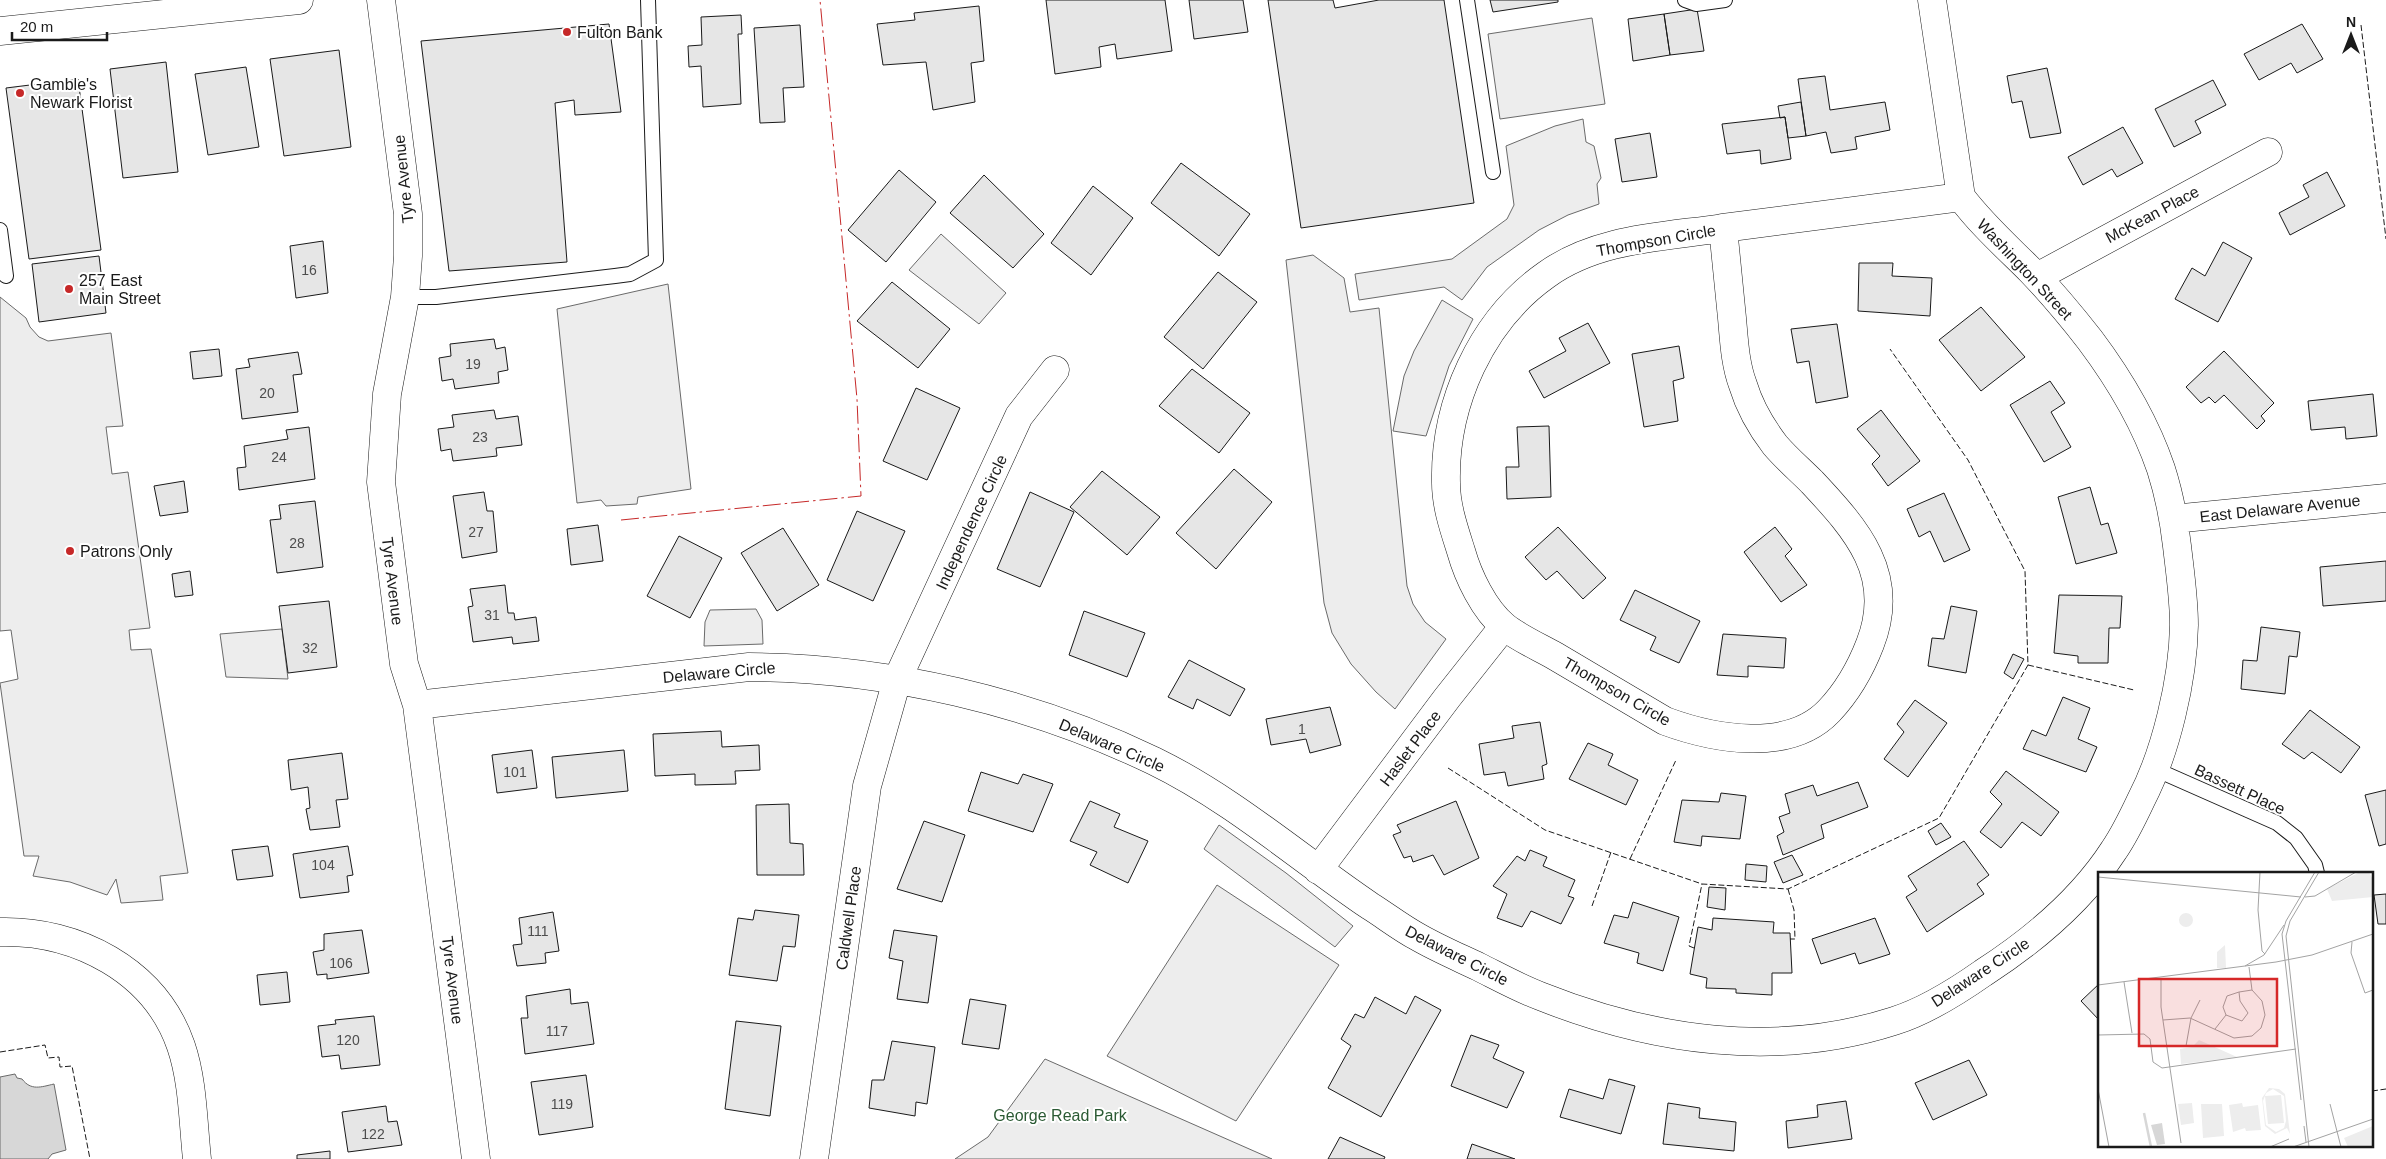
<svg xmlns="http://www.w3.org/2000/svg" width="2386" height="1159" font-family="Helvetica,sans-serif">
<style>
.built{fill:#ededed;stroke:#6a6a6a}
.water{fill:#d7d7d7;stroke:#6a6a6a}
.building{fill:#e6e6e6;stroke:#1a1a1a}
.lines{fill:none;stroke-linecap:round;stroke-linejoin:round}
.service-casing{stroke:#1a1a1a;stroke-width:16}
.minor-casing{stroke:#1a1a1a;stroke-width:29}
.primary-casing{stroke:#1a1a1a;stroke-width:29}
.service{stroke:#fff;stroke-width:14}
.minor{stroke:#fff;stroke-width:28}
.primary{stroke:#fff;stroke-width:28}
.fence{stroke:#1a1a1a;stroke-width:1;stroke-dasharray:6 2.5;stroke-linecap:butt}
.power{stroke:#c62828;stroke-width:1;stroke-dasharray:18 4 2.5 4;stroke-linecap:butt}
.poi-dot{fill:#c62828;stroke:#fff;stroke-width:2}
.labels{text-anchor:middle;stroke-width:4;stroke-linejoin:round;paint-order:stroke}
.number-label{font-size:14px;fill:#4d4d4d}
.poi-label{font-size:16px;fill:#1a1a1a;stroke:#fff;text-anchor:start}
.street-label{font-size:16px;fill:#1a1a1a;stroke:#fff}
.park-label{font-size:16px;fill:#2b5a34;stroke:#fff}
.inset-river{fill:none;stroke:#d7d7d7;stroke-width:2.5}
.inset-road{fill:none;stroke:#a3a3a3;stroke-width:1}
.view{fill:#d62828;fill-opacity:0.15;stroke:#d62828;stroke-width:2.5}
.inset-edge{fill:none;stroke:#1a1a1a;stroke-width:2.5}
</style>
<rect width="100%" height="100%" fill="#fff"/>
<path class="built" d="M1592,18L1605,104L1500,119L1488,34Z
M1583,119L1586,142L1594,146L1601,178L1597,184L1599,204L1568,215L1539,230L1487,267L1462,300L1444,287L1359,300L1355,274L1452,259L1507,219L1514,205L1506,146L1555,126Z
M941,234L1006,293L979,324L909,270Z
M1313,255L1344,278L1350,312L1379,308L1407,586L1413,604L1425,622L1446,639L1395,709L1376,692L1351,664L1332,633L1324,603L1286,260Z
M668,284L691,489L638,497L637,504L606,506L601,500L577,503L557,309Z
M0,297L26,318L30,327L39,337L48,341L111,333L123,426L106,427L112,474L128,472L150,628L129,630L131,650L151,649L188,873L160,876L163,900L121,903L116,879L107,895L70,882L33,876L39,856H24L0,683L18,679L11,630L0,631Z
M1442,300L1473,319L1449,366L1426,436L1393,431L1404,376L1414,351Z
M756,609L762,620L763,644L704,646L705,622L710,610Z
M282,629L288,679L226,677L220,634Z
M1219,825L1286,873L1353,926L1335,947L1204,849Z
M1217,885L1339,965L1236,1121L1107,1056Z
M1045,1059L1272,1159H955L988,1137Z"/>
<path class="water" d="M15,1074L17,1078L22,1079C31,1091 41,1087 54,1084L66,1150L52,1154L48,1159H0V1077Z"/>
<path class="building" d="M1046,0H1165L1172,51L1117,59L1115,44L1099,47L1101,67L1055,74Z
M1189,0H1243L1248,32L1194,39Z
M1268,0H1333L1335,8L1379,0H1444L1474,203L1301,228Z
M1490,0H1558V2L1493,12Z
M979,6L984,61L971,63L975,102L933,110L926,62L883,65L877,24L915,20L914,13Z
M1697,9L1704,51L1670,55L1664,14Z
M1664,14L1670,55L1633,61L1628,19Z
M741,15L742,34H738L741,104L703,107L701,66L689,67L688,46L702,45L701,17Z
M609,24L621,112L575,115L574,100L555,103L567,262L449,271L421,41Z
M2302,24L2323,59L2297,73L2291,63L2259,80L2244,54Z
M800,25L804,87L783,88L785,122L760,123L754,28Z
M339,50L351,147L284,156L270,59Z
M166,62L178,172L123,178L110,69Z
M246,67L259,147L208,155L195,74Z
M2047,68L2061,133L2030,138L2022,101L2012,103L2007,76Z
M1825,76L1830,110L1885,102L1890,130L1855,137L1857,149L1831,153L1826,132L1806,136L1798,79Z
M78,79L101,250L29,259L6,88Z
M2213,80L2226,105L2195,121L2201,133L2174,147L2155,109Z
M1801,102L1806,136L1788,138L1785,117L1780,118L1778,106Z
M1785,117L1791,159L1761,164L1760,150L1727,154L1722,124Z
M2123,127L2143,163L2117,177L2112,169L2083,185L2068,157Z
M1650,133L1657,177L1622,182L1615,139Z
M1181,163L1250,214L1219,256L1151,203Z
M899,170L936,202L886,262L848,230Z
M2327,172L2345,206L2290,235L2279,213L2309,197L2303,185Z
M984,175L1044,234L1013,268L950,213Z
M1093,186L1133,218L1091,275L1051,243Z
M323,241L328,293L296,298L290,246Z
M2223,242L2252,258L2218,322L2175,299L2192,268L2205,276Z
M99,256L106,313L39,322L32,264Z
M1859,263H1893L1892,276L1932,278L1930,316L1858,311Z
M1218,272L1257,302L1203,369L1164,337Z
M892,282L950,329L918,368L857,321Z
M1981,307L2025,357L1981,391L1939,340Z
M1588,323L1610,363L1544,398L1529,371L1566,351L1559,338Z
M1837,324L1848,397L1816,403L1809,361L1797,363L1791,329Z
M494,339L496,349L505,347L508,370L498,372L499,383L455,389L453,379L442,381L439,358L451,356L450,344Z
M1679,346L1684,378L1673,381L1678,421L1644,427L1632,354Z
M219,349L222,376L193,379L190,352Z
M2224,351L2274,403L2261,416L2265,421L2257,429L2224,395L2215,403L2209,397L2201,403L2186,387Z
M298,352L302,374L293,375L298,412L242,419L236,369L250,367L248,359Z
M1192,369L1250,413L1219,453L1159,406Z
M2050,381L2065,403L2051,412L2071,447L2044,462L2010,405Z
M916,388L960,408L927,480L883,461Z
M2373,394L2377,436L2346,439L2345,427L2311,430L2308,401Z
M494,410L496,419L518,416L522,445L496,448L497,456L453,461L451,449L441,451L438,429L454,427L452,415Z
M1881,410L1920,461L1888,486L1872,464L1880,456L1857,429Z
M1549,426L1551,497L1507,499L1506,467H1519L1517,427Z
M309,427L315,479L239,490L237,468L246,467L244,446L288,439L286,430Z
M1234,469L1272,502L1216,569L1176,533Z
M1102,471L1160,517L1127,555L1070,507Z
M184,481L188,512L160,516L154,486Z
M2090,487L2101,525L2108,523L2117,553L2076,564L2058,497Z
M484,492L487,511H493L497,552L462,558L453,496Z
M1030,492L1074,512L1040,587L997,569Z
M1944,493L1970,550L1944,562L1930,531L1919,537L1907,509Z
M315,501L323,567L277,573L270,520L281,519L279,505Z
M857,511L905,531L873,601L827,580Z
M598,525L603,561L571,565L567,529Z
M1558,527L1606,578L1583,599L1557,571L1546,580L1525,557Z
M1775,527L1792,549L1785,556L1807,585L1781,602L1744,552Z
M783,528L819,585L777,611L741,553Z
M679,536L722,558L690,618L647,596Z
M2386,561V601L2323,606L2320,567Z
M190,571L193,595L175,597L172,574Z
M505,585L508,613H514L515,620L536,617L539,641L513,644L512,637L473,642L468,607L473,606L470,589Z
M1635,590L1700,621L1679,663L1650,650L1656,637L1620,620Z
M2059,595L2122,596L2120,628H2109L2108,663H2078V656L2054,653Z
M329,601L337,667L288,673L279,606Z
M1951,606L1977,611L1966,673L1928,666L1932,638L1944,639Z
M1084,611L1145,633L1127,677L1069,655Z
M2261,627L2300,632L2297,657L2289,656L2285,694L2241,689L2243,660L2257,661Z
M1723,634L1786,638L1784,668L1748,666V677L1717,675Z
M2013,654L2024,659L2013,679L2004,673Z
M1189,660L1245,689L1230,716L1197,699L1193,709L1168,697Z
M2063,697L2090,708L2078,739L2097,747L2086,772L2023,749L2032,730L2046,736Z
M1915,700L1947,723L1908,777L1884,759L1904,732L1897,724Z
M1330,707L1341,745L1310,753L1306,739L1271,745L1266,719Z
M2310,710L2360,747L2341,773L2312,752L2304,759L2282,744Z
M1540,722L1547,764L1542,766L1544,779L1508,786L1505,772L1484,775L1479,744L1514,738L1512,726Z
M721,731L722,747L759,745L760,770L735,771L736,784L695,785V774L655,776L653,734Z
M1588,743L1613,754L1608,765L1638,780L1626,805L1569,779Z
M532,750L537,788L497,793L492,755Z
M624,750L628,791L556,798L552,757Z
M342,753L348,799L336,800L340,827L310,830L306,809L310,808L308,787L291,790L288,760Z
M2006,771L2059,812L2041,836L2022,822L2001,848L1980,832L2002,804L1990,792Z
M981,772L1018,784L1023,774L1053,784L1033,832L968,811Z
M1858,782L1868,807L1821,825L1824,838L1783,855L1777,836L1784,832L1779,817L1790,813L1785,794L1813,785L1817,796Z
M2386,790V844L2379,846L2365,795Z
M1721,793L1746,796L1740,839L1702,836L1701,846L1674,842L1682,800L1719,802Z
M1090,801L1120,814L1114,827L1148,841L1128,883L1090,865L1097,852L1070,841Z
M1456,801L1479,858L1444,875L1433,855L1413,862L1411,856L1404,858L1393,835L1401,832L1397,825Z
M789,804L790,843L803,844L804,875H757L756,805Z
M924,821L965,835L942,902L897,889Z
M1941,823L1951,837L1936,845L1928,831Z
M1964,841L1989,875L1977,884L1984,894L1927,932L1906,897L1917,890L1908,876Z
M268,846L273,876L237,880L232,850Z
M348,846L353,875L347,876L349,892L300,898L293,854Z
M1530,850L1547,857L1543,866L1575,880L1568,896L1574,898L1561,924L1531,911L1522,927L1497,918L1507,894L1493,886L1517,856L1525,861Z
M1792,855L1803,875L1783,883L1774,862Z
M1746,864L1767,866L1766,882L1745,880Z
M1709,887L1726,888L1725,910L1707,907Z
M2386,894V924H2378L2374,895Z
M1633,902L1679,917L1663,971L1637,963L1639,953L1604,943L1614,915L1628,918Z
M755,910L799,915L795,947L783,946L777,981L729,975L738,918L753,920Z
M553,912L559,951L545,953L546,963L517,966L513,945L522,944L519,918Z
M1713,918L1774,922L1773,933H1790L1792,973H1772V995L1736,993V989L1706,988L1707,978L1690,974L1698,927L1712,930Z
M1875,918L1890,954L1859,964L1855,953L1821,964L1812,939Z
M362,930L369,973L327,979V974L317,975L313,952L324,950V934Z
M894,930L937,936L928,1003L897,999L903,961L889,958Z
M287,972L290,1002L260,1005L257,975Z
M2100,983V1021L2081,1001Z
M570,989L571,1004L588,1002L594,1044L525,1054L521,1018H528L526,996Z
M1415,996L1441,1010L1381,1117L1328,1088L1351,1046L1341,1039L1355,1014L1364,1018L1375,997L1406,1014Z
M970,999L1006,1005L999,1049L962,1044Z
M374,1016L380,1065L341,1069L339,1055L322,1057L318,1026L336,1024L335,1020Z
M736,1021L781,1026L770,1116L725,1109Z
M1471,1035L1499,1045L1493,1058L1524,1072L1507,1108L1451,1086Z
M892,1041L935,1047L927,1104L916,1102L915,1116L869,1108L872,1080H884Z
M1969,1060L1987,1095L1933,1120L1915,1083Z
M586,1075L593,1127L539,1135L531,1082Z
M1609,1079L1635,1086L1621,1134L1560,1117L1569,1089L1603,1099Z
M1846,1101L1852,1139L1788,1148L1786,1121L1818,1117L1817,1105Z
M1668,1103L1700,1108L1699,1118L1736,1122L1734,1151L1663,1144Z
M386,1106L388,1122L397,1121L402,1145L348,1152L342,1112Z
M1340,1137L1385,1157L1384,1159H1328Z
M1472,1144L1515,1159H1467Z
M330,1151V1159H297V1155Z"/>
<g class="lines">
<defs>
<path id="service" d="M1467,0L1493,172
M1685,0L1696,4L1725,0
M0,230L6,276
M405,297H436L615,276L630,274L656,260L648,0
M2157,770L2277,823L2296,838L2315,865L2317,873"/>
<path id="minor" d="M381,0L408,214V256L405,297L387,394L381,482L404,664L417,705L476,1159
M1723,228C1663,237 1597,238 1546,275C1481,321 1444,404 1446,483C1446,506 1454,529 1461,551C1468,576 1484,610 1505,627C1519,638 1539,647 1555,656C1592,678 1628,699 1665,721C1714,739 1789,753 1829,711C1848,691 1860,670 1870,644C1897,575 1857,530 1812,482C1800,470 1786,458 1775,445C1762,428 1749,405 1743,385C1735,364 1734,340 1732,318C1729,288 1726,258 1723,228L1961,197
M2037,277L2268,152
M2173,519L2386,498
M417,705L749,667C887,668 1030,701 1154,761C1232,799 1299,858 1370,906C1386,916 1401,928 1418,937C1437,948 1458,957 1479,967C1499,977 1519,988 1540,996C1653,1041 1776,1059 1894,1021C1926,1011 1956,992 1983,973C2034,940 2081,901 2114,850C2125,834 2133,817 2141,800C2166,752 2183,680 2184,625C2184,599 2180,572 2177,546C2174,520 2169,494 2161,469C2145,422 2120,380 2090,340C2072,317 2052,293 2031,271C2007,247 1982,225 1961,197L1932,0
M1318,870L1447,698L1504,626
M814,1159L867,786L897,680L1019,416L1055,370"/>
<path id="primary" d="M0,31L299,0
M0,932C76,930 155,970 181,1046C193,1081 193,1122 197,1159"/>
</defs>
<use href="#service" class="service-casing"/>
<use href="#minor" class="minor-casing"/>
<use href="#primary" class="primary-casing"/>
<use href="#service" class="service"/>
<use href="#minor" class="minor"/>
<use href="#primary" class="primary"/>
<path class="fence" d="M2361,25L2386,239
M2028,665L2134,690
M1448,768L1545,830L1702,884L1788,889L1939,818L2028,665L2025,571L1968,460L1890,349
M1630,859L1676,760
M1788,889L1794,910L1795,939H1790
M1592,906L1611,852
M1694,948L1689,946L1702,884
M0,1052L45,1045L48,1058L59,1057L60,1067L72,1066L90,1159
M2372,1091L2386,1089"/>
<path class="power" d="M621,520L861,496L857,399L820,0"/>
</g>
<g class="poi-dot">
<circle cx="567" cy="32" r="5"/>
<circle cx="20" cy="93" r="5"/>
<circle cx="69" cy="289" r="5"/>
<circle cx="70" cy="551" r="5"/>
</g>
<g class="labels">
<g class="number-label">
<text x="309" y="275">16</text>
<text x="473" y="369">19</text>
<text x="267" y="398">20</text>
<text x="480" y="442">23</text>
<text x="279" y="462">24</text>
<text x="476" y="537">27</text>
<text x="297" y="548">28</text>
<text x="492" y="620">31</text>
<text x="310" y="653">32</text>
<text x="1302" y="734">1</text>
<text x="515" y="777">101</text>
<text x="323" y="870">104</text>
<text x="538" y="936">111</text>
<text x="341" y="968">106</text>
<text x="557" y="1036">117</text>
<text x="348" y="1045">120</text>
<text x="562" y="1109">119</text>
<text x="373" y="1139">122</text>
</g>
<g class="poi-label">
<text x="577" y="38">Fulton Bank</text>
<text x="30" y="90">Gamble's<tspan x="30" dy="18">Newark Florist</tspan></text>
<text x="79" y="286">257 East<tspan x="79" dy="18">Main Street</tspan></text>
<text x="80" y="557">Patrons Only</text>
</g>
<g class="street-label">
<text transform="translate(403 179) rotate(-96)" y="6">Tyre Avenue</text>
<text transform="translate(2152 214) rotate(-28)" y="6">McKean Place</text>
<text transform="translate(1656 240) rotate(-10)" y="6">Thompson Circle</text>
<text transform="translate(2025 269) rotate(47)" y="6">Washington Street</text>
<text transform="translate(2280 508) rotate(-6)" y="6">East Delaware Avenue</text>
<text transform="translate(971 522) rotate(-65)" y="6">Independence Circle</text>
<text transform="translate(393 581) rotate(83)" y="6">Tyre Avenue</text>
<text transform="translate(719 672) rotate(-5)" y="6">Delaware Circle</text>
<text transform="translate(1617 691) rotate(30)" y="6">Thompson Circle</text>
<text transform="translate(1112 745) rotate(23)" y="6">Delaware Circle</text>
<text transform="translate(1410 748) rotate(-53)" y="6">Haslet Place</text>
<text transform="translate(2240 789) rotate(25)" y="6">Bassett Place</text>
<text transform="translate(848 918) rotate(-82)" y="6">Caldwell Place</text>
<text transform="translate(1457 955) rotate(27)" y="6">Delaware Circle</text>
<text transform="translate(1980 972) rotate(-33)" y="6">Delaware Circle</text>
<text transform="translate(453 980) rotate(83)" y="6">Tyre Avenue</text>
</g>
<g class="park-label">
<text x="1060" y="1121">George Read Park</text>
</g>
</g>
<g transform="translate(2098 872)">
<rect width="275" height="275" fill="#fff"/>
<path d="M262,0H271L275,8V25L234,29L229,17ZM81 48a7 7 0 1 1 14 0a7 7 0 1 1-14 0ZM127,73L128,96H119V80ZM101,168L139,185L83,192L82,177L94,175ZM171,216L181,217L187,222L192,262L189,256L177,262L167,254L164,226ZM175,217L186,224L188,249L186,256L178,260L168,253L165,229L168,221ZM183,223L186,251L170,252L167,224ZM94,231L96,251L83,253L80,232ZM144,231L145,235L160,233L163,258L148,259L147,256L135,260L131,233ZM103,232H124L126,264L105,266ZM275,254V275H250L246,266Z" fill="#ededed" fill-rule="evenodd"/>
<path d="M64,251L67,272L59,273L53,253Z" fill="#d7d7d7"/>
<path class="inset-river" d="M46,241L53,275"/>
<path class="inset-road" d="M162,0L160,38L164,79L167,82M0,5L203,25M207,25L217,24L258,0M254,70L253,81L267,121L275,118M147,94L166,83L186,53M63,106V135L83,271M26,110L34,161M0,113L178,90L214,83L275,62M141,120L129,124L125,135L128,143L144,149L150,141L142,129L141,120L154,118M65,148L92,146L136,166L154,164L163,156L167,143L164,129L154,118L151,95M117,157L128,143M0,163L46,162L52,167L55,190L64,196L198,177M88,174L93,146L102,128M0,217L11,275M203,228L184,62L188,49L217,0M232,232L243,275M206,254L208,270M172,275L191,267M195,275L275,247M211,275L188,64L192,49L221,0"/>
<path class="view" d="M41,107H179V174H41Z"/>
<rect width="275" height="275" class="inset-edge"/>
</g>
<g transform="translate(2351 35)" stroke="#ffffff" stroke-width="4" paint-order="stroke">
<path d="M0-4L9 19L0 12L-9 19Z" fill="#1a1a1a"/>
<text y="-8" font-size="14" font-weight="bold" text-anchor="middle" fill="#1a1a1a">N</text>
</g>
<path d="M12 32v8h95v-8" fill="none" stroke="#1a1a1a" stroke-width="2.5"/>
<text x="20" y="32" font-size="15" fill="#1a1a1a" stroke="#ffffff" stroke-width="4" paint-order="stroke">20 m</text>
</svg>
